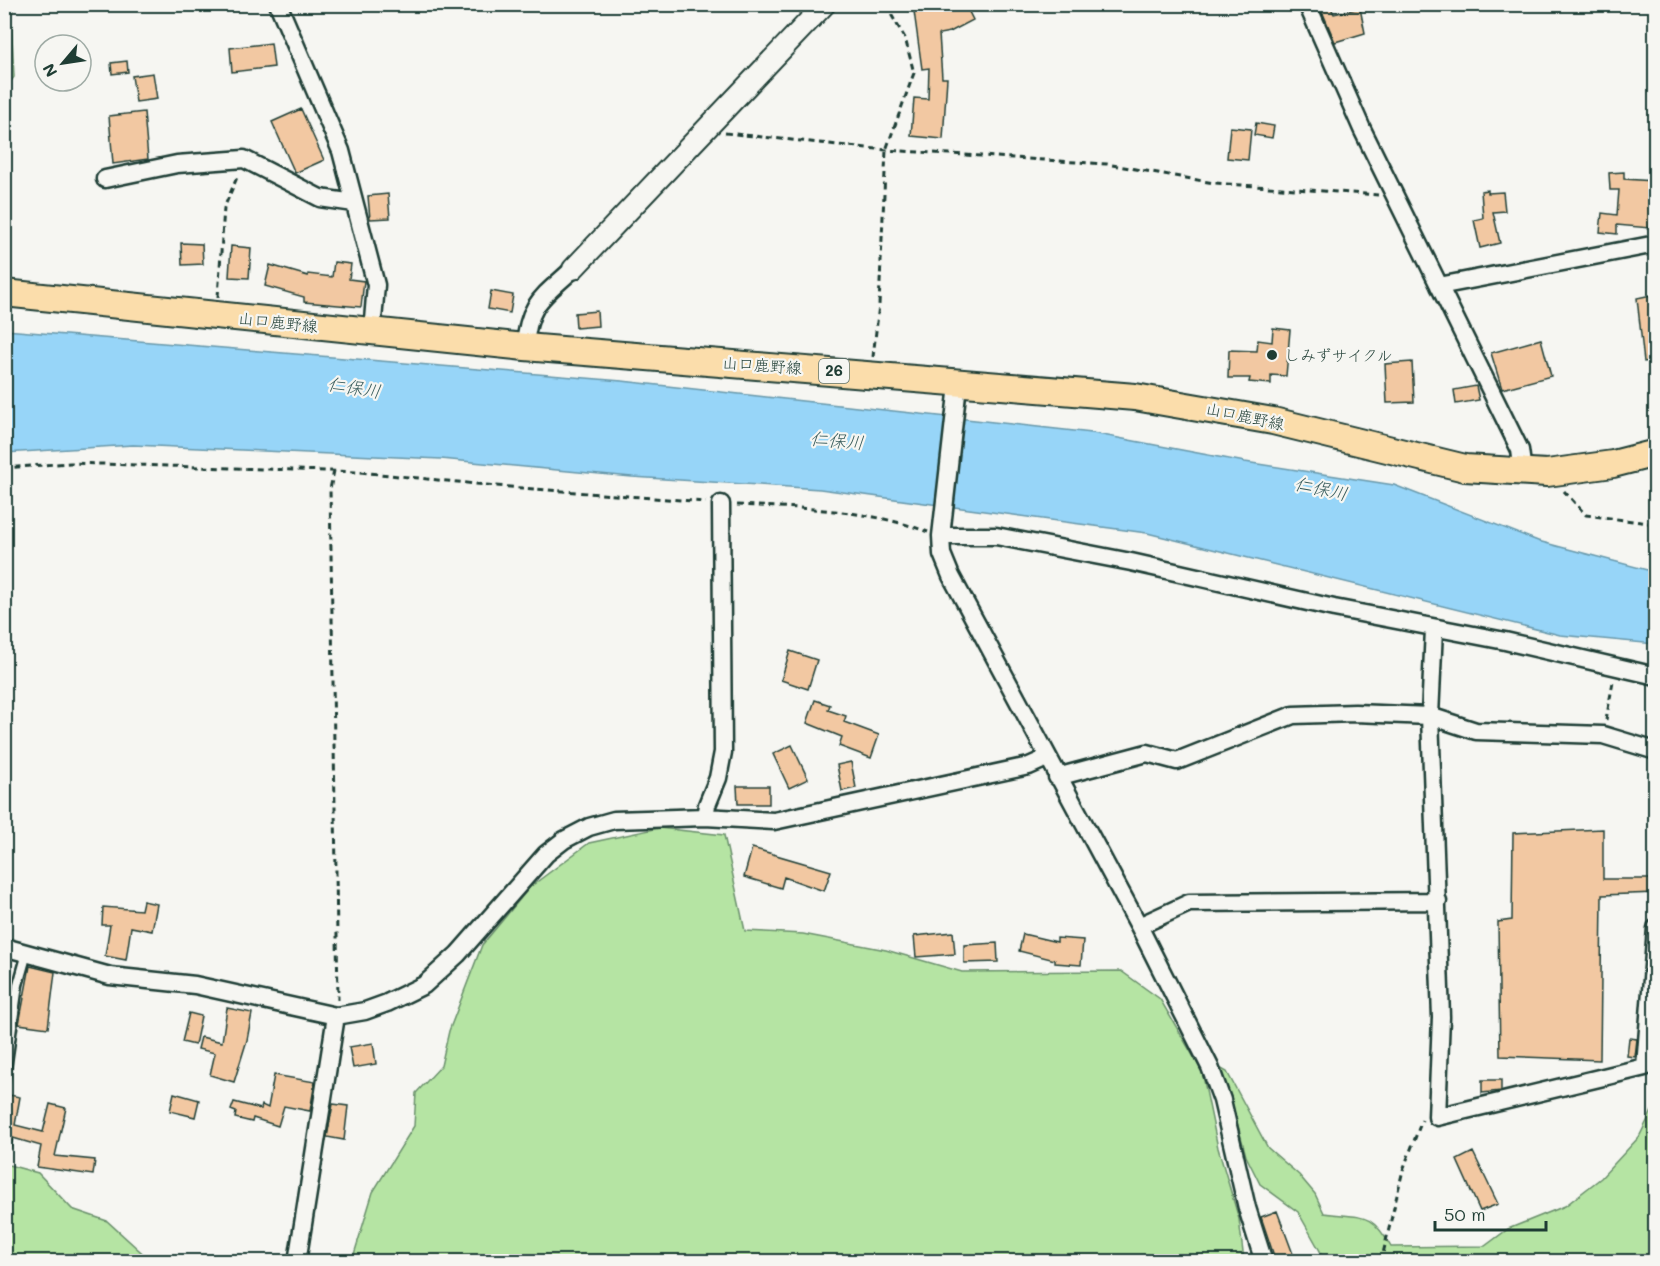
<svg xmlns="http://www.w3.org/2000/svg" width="1660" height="1266" font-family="Mali,'Klee One',sans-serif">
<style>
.green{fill:#b5e4a3;stroke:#6a906c;stroke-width:1.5}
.water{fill:#97d5f8;stroke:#6798aa;stroke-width:1.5}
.building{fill:#f2c8a2;stroke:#1f3d34;stroke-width:1.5}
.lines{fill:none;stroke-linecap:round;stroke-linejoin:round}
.service-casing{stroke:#1f3d34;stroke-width:13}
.minor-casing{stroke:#1f3d34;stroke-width:21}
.tertiary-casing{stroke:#1f3d34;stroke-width:24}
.primary-casing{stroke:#1f3d34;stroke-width:30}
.path{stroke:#1f3d34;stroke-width:3;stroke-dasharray:6 4.5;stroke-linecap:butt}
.service{stroke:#f6f6f2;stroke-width:8}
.minor{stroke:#f6f6f2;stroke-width:16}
.tertiary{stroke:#f6f6f2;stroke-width:20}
.primary{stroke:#fbddab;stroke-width:26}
.poi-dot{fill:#1f3d34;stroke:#f6f6f2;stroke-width:2}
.labels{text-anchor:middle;stroke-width:4.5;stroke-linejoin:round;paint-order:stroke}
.shield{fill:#f6f6f2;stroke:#60746d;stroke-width:1.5}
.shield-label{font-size:15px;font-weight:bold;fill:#1f3d34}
.street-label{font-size:16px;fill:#1f3d34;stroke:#f6f6f2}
.poi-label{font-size:16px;fill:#1f3d34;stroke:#f6f6f2;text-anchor:start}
.water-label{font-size:18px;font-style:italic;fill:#375b5b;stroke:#f6f6f2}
</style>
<rect width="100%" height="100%" fill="#f6f6f2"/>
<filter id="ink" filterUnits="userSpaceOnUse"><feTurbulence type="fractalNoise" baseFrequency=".0167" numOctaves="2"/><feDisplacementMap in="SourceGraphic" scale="12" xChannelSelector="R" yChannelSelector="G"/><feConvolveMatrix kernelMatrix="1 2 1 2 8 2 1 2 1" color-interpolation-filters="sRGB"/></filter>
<g filter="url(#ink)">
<path class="green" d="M5,4L14,5L11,16L14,77L5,89Z
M659,828L724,835L745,931L803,934L886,950L962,972L1121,971L1160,999L1202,1071L1218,1148L1239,1219L1244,1261H352L373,1192L414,1126L416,1093L441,1066L449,1031L482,945L530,887L589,843Z
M1218,1067L1227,1072L1268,1148L1299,1175L1315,1194L1324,1213C1362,1218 1371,1211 1391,1247L1485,1246L1508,1229L1565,1206L1601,1178L1639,1137L1655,1105V1261H1323L1320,1251L1298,1212L1260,1184L1246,1156L1232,1103Z
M5,1164L38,1173L72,1209L107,1221L151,1261H5Z"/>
<path class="water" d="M5,330L622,381L1092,433L1245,462L1394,485L1538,541L1655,572V644L1560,635L1147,533L820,489L632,477L441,459L133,445L5,453Z"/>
<path class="building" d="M913,4H965L973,20L950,32L939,34L942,78H947L943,139L911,136L914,98L928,99L929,68L922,69Z
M1319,4H1329L1334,14L1360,8L1365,33L1335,42Z
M271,43L274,67L232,72L230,48Z
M127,61L128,72L112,74L111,63Z
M153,73L157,99L136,102L132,76Z
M301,109L324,160L295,173L272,122Z
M144,112L148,159L113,164L109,116Z
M1256,123L1274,126L1272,138L1254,135Z
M1230,127L1251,129L1248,160L1227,158Z
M1624,172V179L1654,181L1650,228L1617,225V234L1600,232L1602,213L1617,215L1619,190H1610L1609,173Z
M1488,190V193L1503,192L1505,211L1493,212L1500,243L1480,248L1474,220L1483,218L1481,191Z
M388,194L390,218L370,219L368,196Z
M181,243L202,244L203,264L182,265Z
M231,246L251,248L249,278L229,277Z
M334,262L351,264L349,279L364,281L361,307L304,302V297L265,286L270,265L308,276V274L332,277Z
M491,291L513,295L510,313L488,309Z
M1656,294V360L1644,362L1637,298Z
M597,311L598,326L576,328L575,313Z
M1273,328L1290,330L1286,376L1271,375V384L1249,382L1250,378H1228L1229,350L1257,351L1258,340L1272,342Z
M1541,339L1551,376L1502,389L1491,353Z
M1412,362L1414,402L1387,403L1385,364Z
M1476,386L1479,400L1456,404L1454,390Z
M790,651L817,660L808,689L781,680Z
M815,700L830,705L828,710L846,716L844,722L879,735L871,758L839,746L842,737L807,723Z
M792,745L808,779L789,788L773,754Z
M851,762L856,788L842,791L837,765Z
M737,786H769V804H738Z
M1603,829V879H1656V893L1602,895L1600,1060L1500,1056L1498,922L1512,920L1513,833Z
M752,848L831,871L824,891L784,877L781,888L744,877Z
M143,901L157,904L152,931L131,927L126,960L105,956L110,925H102L103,907L141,910Z
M953,932L955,954L916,957L914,936Z
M1023,934L1057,942V938L1083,940L1081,965L1055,963V960L1019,951Z
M997,943L998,962L964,963V945Z
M30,966L55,972L48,1028L19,1024Z
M227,1008L252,1013L247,1040L234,1082L210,1075L215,1053L198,1049L201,1037L222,1042Z
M189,1013L201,1016L195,1045L182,1042Z
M1629,1038L1637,1039L1635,1057L1627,1056Z
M373,1043L376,1064L353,1068L349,1047Z
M274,1075L315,1082L310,1111L284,1106L278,1126L253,1118L252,1122L235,1118L236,1112L231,1110L234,1102L261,1109L262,1105L268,1108Z
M1482,1080H1501V1091L1482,1093Z
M174,1093L199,1100L195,1117L170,1111Z
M4,1094L20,1097L15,1125L43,1132L50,1104L66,1108L55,1156L95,1160L93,1175L37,1167L41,1146L13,1138L10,1150L4,1149Z
M333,1104L348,1106L344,1140L327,1137Z
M1473,1152L1498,1204L1480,1211L1457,1160Z
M1277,1211L1296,1262H1276L1261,1217Z"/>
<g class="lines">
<defs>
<path id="service" d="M4,1083L18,985L27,953"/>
<path id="minor" d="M278,4L341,151L376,285L372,332
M1307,4L1362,129L1520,450L1523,472
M105,179L177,164L244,159L320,198L354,203
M1439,286L1656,244
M525,347C528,303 543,297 573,269
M958,385L941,536L942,554L951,576L1139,926L1210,1067L1222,1100L1247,1208L1264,1262
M941,536H996L1131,562L1334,608L1505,641L1656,676
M1434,629L1430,716L1441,1017L1437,1117L1645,1067L1656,928
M1057,777L1147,753L1177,761L1293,715L1355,713L1430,716L1476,731L1603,735L1656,751
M705,817L707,805L718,778L723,752L721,504
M1139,926L1189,903L1438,901
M4,947L110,976L195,985L336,1016L365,1011L387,1003L424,985L458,954L546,854L564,840L589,827L614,820L646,819L705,817L774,821L1029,766L1047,758
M297,1262L336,1016"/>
<path id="tertiary" d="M573,269L825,4"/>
<path id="primary" d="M4,293L525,347L1135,397L1273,421L1465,468L1547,473L1613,464L1656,453"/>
</defs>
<use href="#service" class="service-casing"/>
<use href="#minor" class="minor-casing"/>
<use href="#tertiary" class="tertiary-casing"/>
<use href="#primary" class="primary-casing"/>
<path class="path" d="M725,133L886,150L1107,164L1214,183L1378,195
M218,297L224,208L238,175
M873,357L879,305L886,150L914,73L905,38L885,4
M4,468L70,463L360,472L496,486L706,502
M334,471L330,489L338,1000
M1564,491L1586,515L1656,524
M737,505C801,508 868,509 928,532
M1606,720L1613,682
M1381,1262L1403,1170L1422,1120"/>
<use href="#service" class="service"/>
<use href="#minor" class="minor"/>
<use href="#tertiary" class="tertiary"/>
<use href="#primary" class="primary"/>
</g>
</g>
<circle class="poi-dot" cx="1272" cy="355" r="6"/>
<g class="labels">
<rect class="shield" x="819" y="359" width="30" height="24" rx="4.5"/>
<g class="shield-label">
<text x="834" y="376">26</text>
</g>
<g class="street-label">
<text transform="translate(278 322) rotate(6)" y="6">山口鹿野線</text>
<text transform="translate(762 365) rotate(4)" y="6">山口鹿野線</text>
<text transform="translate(1245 416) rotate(12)" y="6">山口鹿野線</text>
</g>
<g class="poi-label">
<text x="1284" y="361">しみずサイクル</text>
</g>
<g class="water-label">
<text transform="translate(354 388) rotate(9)" y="6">仁保川</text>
<text transform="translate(837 441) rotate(5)" y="6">仁保川</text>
<text transform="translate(1321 489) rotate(12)" y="6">仁保川</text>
</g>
</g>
<rect width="1660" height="1266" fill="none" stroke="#f6f6f2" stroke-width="24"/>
<rect x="12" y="12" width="1636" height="1242" fill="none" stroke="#1f3d34" stroke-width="2" filter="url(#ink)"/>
<g transform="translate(63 63) rotate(241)"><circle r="28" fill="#f6f6f2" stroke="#a0aca6" stroke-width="1.5"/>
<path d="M0-4.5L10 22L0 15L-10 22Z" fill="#1f3d34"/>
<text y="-9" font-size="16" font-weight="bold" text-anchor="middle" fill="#1f3d34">N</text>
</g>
<path d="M1435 1221v9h111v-9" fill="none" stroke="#1f3d34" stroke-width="3"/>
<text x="1444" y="1221" font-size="18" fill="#1f3d34" stroke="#f6f6f2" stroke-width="4.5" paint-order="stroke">50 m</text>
</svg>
